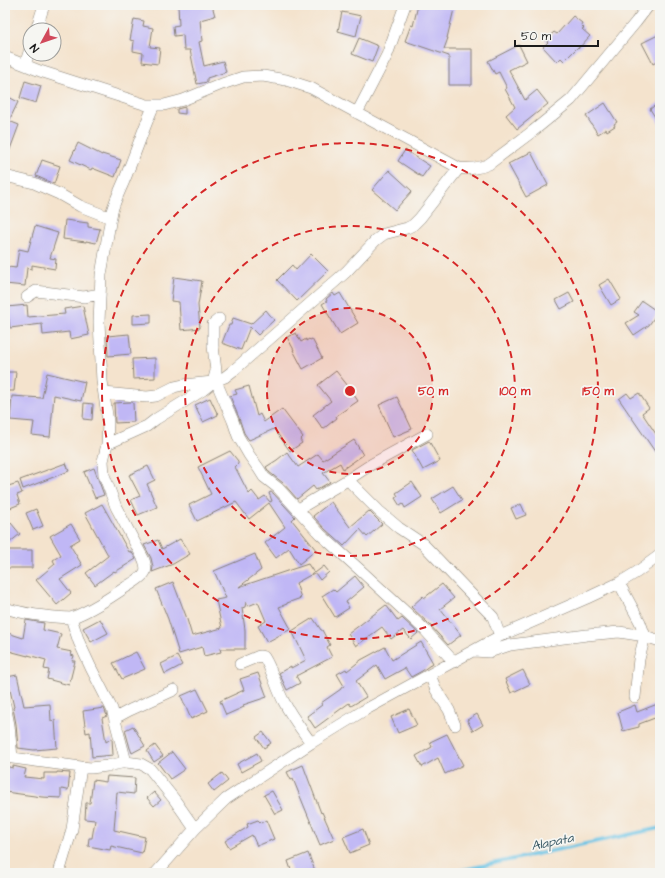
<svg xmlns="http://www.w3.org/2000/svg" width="665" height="878" font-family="'Architects Daughter',sans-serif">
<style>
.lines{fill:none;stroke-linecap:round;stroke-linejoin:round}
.stream{stroke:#68c4e6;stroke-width:3.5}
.building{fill:#c0b7f5}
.minor-casing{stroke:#888074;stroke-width:12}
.minor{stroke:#fff;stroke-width:11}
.ring{fill:none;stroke:#d62828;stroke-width:2;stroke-dasharray:7 5}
.labels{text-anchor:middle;stroke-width:3.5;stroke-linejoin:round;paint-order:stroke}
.water-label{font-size:13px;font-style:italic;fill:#375763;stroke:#f6f6f2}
.centre{fill:#d62828;stroke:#f6f6f2;stroke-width:2}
.ring-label{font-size:12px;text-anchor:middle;font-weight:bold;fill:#d62828;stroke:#f6f6f2;stroke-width:3.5;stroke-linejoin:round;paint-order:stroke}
</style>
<rect width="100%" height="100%" fill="#f6f6f2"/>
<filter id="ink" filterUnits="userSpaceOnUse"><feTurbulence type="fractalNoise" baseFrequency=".025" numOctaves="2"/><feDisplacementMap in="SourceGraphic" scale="8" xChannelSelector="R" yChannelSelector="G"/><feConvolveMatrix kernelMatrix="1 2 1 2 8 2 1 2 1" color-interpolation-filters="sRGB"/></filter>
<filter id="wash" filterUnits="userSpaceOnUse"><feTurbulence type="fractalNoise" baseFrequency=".012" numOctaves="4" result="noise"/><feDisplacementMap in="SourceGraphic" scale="16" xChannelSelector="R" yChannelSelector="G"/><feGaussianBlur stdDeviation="0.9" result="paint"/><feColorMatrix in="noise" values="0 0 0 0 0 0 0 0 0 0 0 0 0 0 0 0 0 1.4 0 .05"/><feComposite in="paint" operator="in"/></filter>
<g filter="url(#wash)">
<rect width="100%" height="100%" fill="#f4e3cd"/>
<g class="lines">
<path class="stream" d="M448,873L660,828"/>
</g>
<g id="blocks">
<path class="building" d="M178,5H212L215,16L200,20L202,41L199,42L204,66L223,61L226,72L207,78V82L197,84L190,50H184L183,35L174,36L173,26L179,25Z
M418,5H455L447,38H448L444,49H472V85H449V56L405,41L411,25L413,26Z
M342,12L361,16L356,36L338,31Z
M573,16L582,23L581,25L584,28L582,29L590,36L579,48L578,47L564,61L561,58L557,62L543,47L548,42L545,40L554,32L557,34Z
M134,19L144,21L143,26L153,28L150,47L160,48L158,64L142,62L143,53L133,51L134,41L130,40Z
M660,34V60L653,64L642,43Z
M359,38L378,46L372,62L352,54Z
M519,45L527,61L509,70L525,100L537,90L548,104L517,129L506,115L515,107L505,89L507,88L499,72L495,74L488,61Z
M25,81L41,86L36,103L20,98Z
M5,95L18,102L9,121L19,125L6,160H5Z
M660,102V125L650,109Z
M605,103L617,122L614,124L615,126L607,131L606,129L598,134L586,116Z
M185,107V114L177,113V109Z
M78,143L102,155V154L121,160L115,177L92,168L91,170L70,160Z
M405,150L430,166L422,177L398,161Z
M531,152L548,185L526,197L508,164Z
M42,160L60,166L54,184L36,176Z
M389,170L412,191L395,210L372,190Z
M65,220L88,223V227L100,229L96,243L86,241V242L63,239Z
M35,226L58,233L50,258L56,259L55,269L32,265V269L27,268L25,286L5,284L8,267L16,268L19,249L28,251Z
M311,254L328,271L297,301L277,280L292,265L296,270Z
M174,277L202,281L198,305L200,328L181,330L179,302L171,301Z
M609,279L621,299L611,305L599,285Z
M333,293L335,296L340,293L358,323L340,334L322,304L327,301L326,299Z
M569,293L574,302L561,309L556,300Z
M642,301L658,312L649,325L634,335L626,323L639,315L634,312Z
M27,305L28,317L65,314L64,309L83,306L89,335L70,339L69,332L43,335L42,324L10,328L7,307Z
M266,310L274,320L258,335L250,327L241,350L222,343L229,325H231L233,318L251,324Z
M151,314V323L133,324V315Z
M296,333L301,342L306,339V341L309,339L310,340L312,339L322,358L303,369L293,350H294L287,337Z
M129,334L131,354L108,356L107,336Z
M155,358V378L133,379L132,359Z
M336,371L348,386L358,401L336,416L337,418L323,429L313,415L331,401L318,385Z
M5,372H16L14,391H5Z
M47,373L85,382L81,401L54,395L50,437L32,435L34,422L10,420L12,396L42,398Z
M249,386L257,416L260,414L264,422L282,409L303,437L300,440L302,443L290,451L274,429L249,440L244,433L239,418L230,396L237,394L235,390Z
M627,393L631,398L639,393L649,408L642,413L660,440V459L619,399Z
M397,397L412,429L393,437L379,405Z
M210,398L218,415L203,422L195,405Z
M130,402L133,403L134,422L115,423L114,403Z
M84,403L93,404L92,420L83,419Z
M354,440L363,455L343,469L340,463L323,473L330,482L316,490L313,486L297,499L283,483L269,472L266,467L277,460L287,452L298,467L318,454L323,460Z
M429,441L440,461L423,470L412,450Z
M230,451L238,461V464L235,467L249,494L252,491L259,500L265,496L270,502L272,501L269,493L271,492L273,493L295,517L292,520L316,550L299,564L289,548L276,558L265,543L285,527L269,503L249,519L236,502L197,521L189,505L211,494L198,467Z
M66,463L69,471L23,489L20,480Z
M148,466L155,480L147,484L157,507L138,515L131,500L140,496L129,475Z
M94,468L104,495L95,498L84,472Z
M412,482L422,497L405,508L403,504L400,506L395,498L398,496L396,493Z
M18,483L22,493L17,495L20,504L10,508L5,493V487Z
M453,486L462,500L441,513L432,499Z
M331,502L350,527L369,511L382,524L367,537L360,529L344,546L325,529L313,516Z
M102,504L129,552L131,551L136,559L115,572L114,571L95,585L86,573L108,556V555L85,513Z
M521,504L526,515L516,519L511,508Z
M36,509L43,526L33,530L26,513Z
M11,523L20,534L9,543L5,538V528Z
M71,524L80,539L70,545L82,565L60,579L71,593L57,605L36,580L55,564L53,560L61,555L50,536Z
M180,539L190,554L173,564L152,572L153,567L151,558L144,545L158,540L162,549Z
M5,550H32V568H5Z
M255,554L261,570L239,587L308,564L314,573L296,583L301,598L287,603V604L279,607L291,629L267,642L258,626L266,621L258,602L248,606L246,602L245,607L242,608L245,630V649H220L221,652L204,656L202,647L179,654L168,619L156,589L173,582L186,616L192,636L222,628L216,600L226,598L214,571Z
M324,566L329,572L320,580L315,573Z
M355,576L364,587L346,602L349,608L335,617L322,596L333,589L336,592Z
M442,584L454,598L440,609L461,635L448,645L429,624L411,607L423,596L424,598Z
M386,605L398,621L402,618L418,633L411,639L403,630L391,639L382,627L356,646L348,634Z
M313,618L321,630H322L330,645L327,647L332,657L296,676L300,683L287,690L279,673L291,666V668L306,660L292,631Z
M100,619L108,633L91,642L83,628Z
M26,620L44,623L43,630L61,634L57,649L72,652L71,655L74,656L72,661H75L69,685L47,679L49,670L44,669L46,660L28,655V656L5,650V632L23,638Z
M421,642L433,663L422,671L411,677L405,668L385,679L377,665L356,681L366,697L351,706L349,703L315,728L307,716L322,705L321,703L341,689V688L344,686L337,674L346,669L347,671L361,660L385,647L392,660Z
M136,652L145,669L122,679L113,663Z
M177,656L182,665L165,674L161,664Z
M523,670L530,684L511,693L505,679Z
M258,673L267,697L243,705L244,707L226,715L220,701L244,690L240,679Z
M17,675L24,706L50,704L51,721L55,720L57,748L34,750L18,748L16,724L13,708L14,707L7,677Z
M197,689L208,711L191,719L181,696Z
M660,703V716L639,724V727L623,731L618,712L635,705L637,712Z
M104,708L107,716L102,718L106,742L112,738L113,755L92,757L90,732L86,733L83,711Z
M409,709L417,725L398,733L391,717Z
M477,714L483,725L473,731L467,720Z
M133,726L145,746L132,753L130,748L125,730Z
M263,732L271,743L264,748L256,737Z
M447,734L463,765L445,774L438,758L422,767L416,756L432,747L430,742Z
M155,745L163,756L154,762L147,751Z
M172,752L185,769L170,779L158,763Z
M257,753L261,761L241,772L237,764Z
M303,765L321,813L322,812L334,839L320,845L293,779L291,780L287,772Z
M5,766L13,768V766L26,769L24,777L44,779V773H57V772L70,773L68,790L61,789V798L42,797L5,792Z
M222,773L228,781L214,792L208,784Z
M107,776L135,778L134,794L117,792L114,830L145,837L142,853L111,846L110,850L88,846L89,838H92L95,820L85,819L86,803H90L93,780L106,782Z
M272,791L283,810L275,814L264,795Z
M154,792L161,800L154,806L147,798Z
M258,820L261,823L266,820L274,839L257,846L252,835L229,848L225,841L248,827L247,824Z
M363,829L369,845L350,853L343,837Z
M308,853L316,873H292L288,861Z"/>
</g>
</g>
<g filter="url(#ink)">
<use href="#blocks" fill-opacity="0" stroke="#888074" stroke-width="1"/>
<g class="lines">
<defs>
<path id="minor" d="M36,30L44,5
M5,57L40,71L147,105H164L183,100L222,84L243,77L263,76L286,80L311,88L459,168C470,169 479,169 489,164L533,131L571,100L636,22L649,5
M25,65L30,49
M357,113L387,55L405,5
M5,176L34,183L59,194L80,206L111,218
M27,297L36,291L84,297L100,294
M213,382L216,371L213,346V324L219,319
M104,393L147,397L156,396L174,387L183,385L213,382L225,377L234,370L346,272L376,240L384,234L407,228L413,225L420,218L459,168
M427,434L372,464L349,479L352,484L379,511L399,528L423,544L493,617L500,636
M107,444L147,426L156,419L203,390L213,382L218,386L233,421L238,436L249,455L259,469L264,477L278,488L320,534L359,569L424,629L454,662
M298,510L305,505L349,479
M5,608C27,615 48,617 71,618
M474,651L489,652L510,645L587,635L619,632L645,636L640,622L619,583
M240,664L259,656L264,657C273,671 276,688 284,702C291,716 302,730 311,743
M430,675L436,690L449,710L455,725
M635,697L639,659L645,636L660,641
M5,705L9,725L12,758
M115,718L130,710L174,690
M5,757L81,767L91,768L107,766L126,762L141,764L150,769L174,799L195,829
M126,762L112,709L91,668L79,642L71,618C90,611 108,599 126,587C131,584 143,577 145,572C147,568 145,564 144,560L116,507L104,475L103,461L107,444L108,422L102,381L99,322L101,275L112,211C116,197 123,185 128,171C137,149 144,127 154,105
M59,873L72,829L81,767
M156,873L195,829L226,799L311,743L363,711L500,636L587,598L619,583L637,572L660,555"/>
</defs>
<use href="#minor" class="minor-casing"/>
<use href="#minor" class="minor"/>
</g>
</g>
<circle cx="350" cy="391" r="83" fill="#d62828" fill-opacity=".12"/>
<g class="ring">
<circle cx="350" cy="391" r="83"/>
<circle cx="350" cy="391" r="165"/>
<circle cx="350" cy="391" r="248"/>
</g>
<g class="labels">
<g class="water-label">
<text transform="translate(552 841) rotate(-12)" y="5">Alapata</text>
</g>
</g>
<circle cx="350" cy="391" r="6" class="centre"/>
<g class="ring-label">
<text x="433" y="395">50 m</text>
<text x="515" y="395">100 m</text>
<text x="598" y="395">150 m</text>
</g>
<rect width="665" height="878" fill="none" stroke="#f6f6f2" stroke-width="20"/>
<g transform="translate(42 42) rotate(230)"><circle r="19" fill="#f6f6f2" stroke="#9f9f9c"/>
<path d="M0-3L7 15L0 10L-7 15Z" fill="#d1495b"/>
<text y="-6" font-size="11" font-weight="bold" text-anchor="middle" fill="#1c1c1c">N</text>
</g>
<path d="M515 40v6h83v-6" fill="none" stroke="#1c1c1c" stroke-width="2"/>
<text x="521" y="40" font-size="12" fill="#1c1c1c" stroke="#f6f6f2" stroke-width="3" paint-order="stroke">50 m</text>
</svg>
